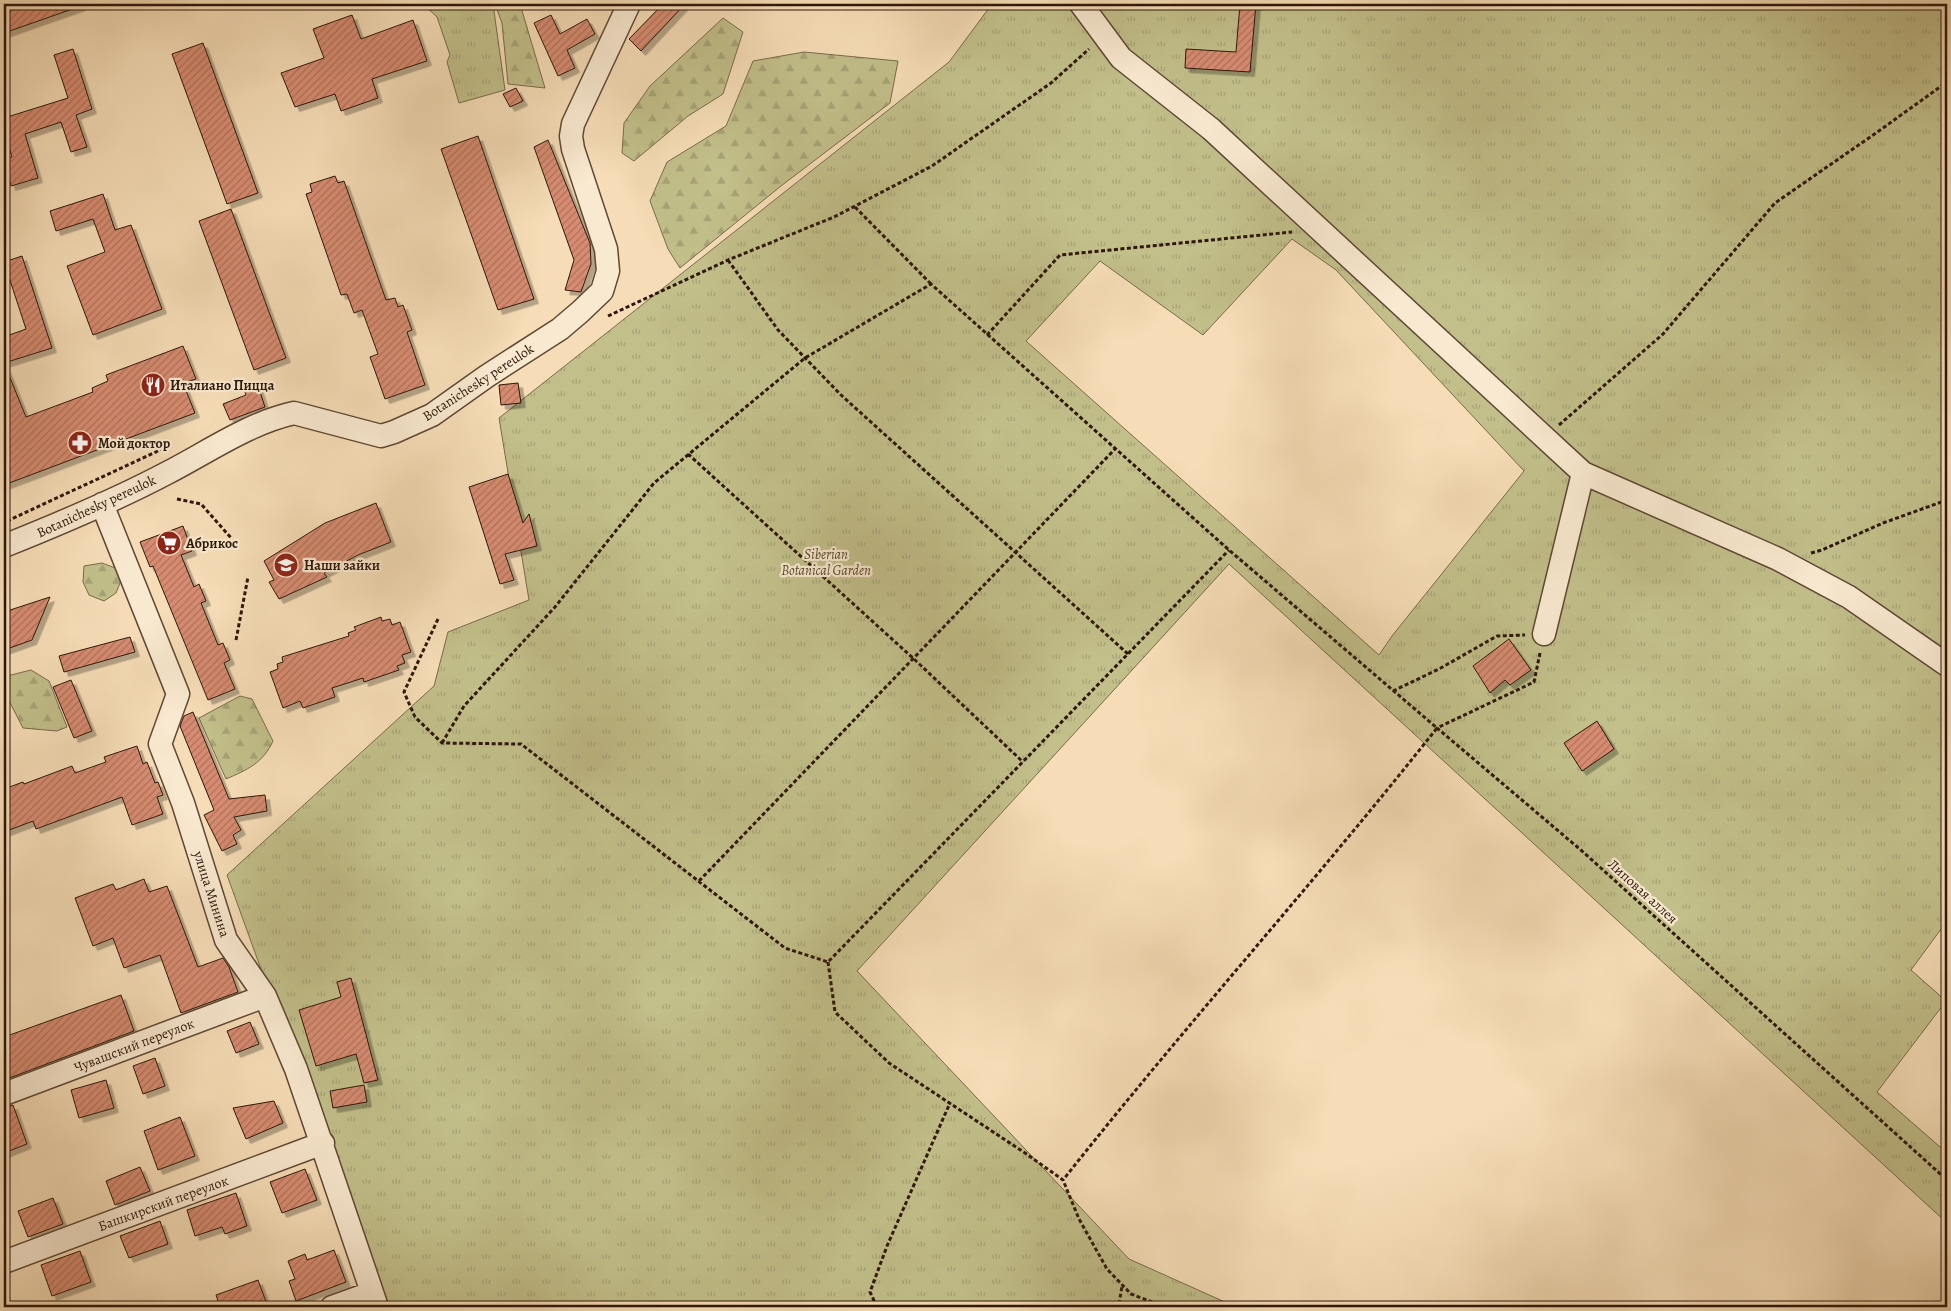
<svg xmlns="http://www.w3.org/2000/svg" width="1951" height="1311" font-family="Alegreya,serif">
<style>
.forest{fill:url(#forest-firs);stroke:#786b4a}
.park{fill:url(#park-tufts);stroke:#786b4a;fill-rule:evenodd}
.building{fill:url(#building-hatch);stroke:#2d170a;filter:url(#shadow)}
.lines{fill:none;stroke-linecap:round;stroke-linejoin:round}
.minor-casing{stroke:#5f4835;stroke-width:25}
.path{stroke:#2d170a;stroke-width:3;stroke-dasharray:4 2.5;stroke-linecap:butt}
.minor{stroke:#f9e9d0;stroke-width:22}
.labels{text-anchor:middle;stroke-width:4.5;stroke-linejoin:round;paint-order:stroke}
.street-label{font-size:14px;fill:#2d170a;stroke:#f9e9d0}
.poi-label{font-size:14px;font-weight:bold;fill:#2d170a;stroke:#f9e9d0;text-anchor:start}
.park-label{font-size:14px;font-style:italic;fill:#5a4930;stroke:#f9e9d0}
</style>
<defs>
<pattern id="forest-firs" width="22" height="20" patternUnits="userSpaceOnUse" patternTransform="scale(1.25)"><rect width="22" height="20" fill="#c2bf8a"/><path d="M5 1l3.5 6h-7zM16 11l3.5 6h-7z" fill="#a7a376"/></pattern>
<pattern id="park-tufts" width="24" height="20" patternUnits="userSpaceOnUse" patternTransform="scale(1.25)"><rect width="24" height="20" fill="#c2bf8a"/><path d="M3 7l-1-3M5 7V3M7 7l1-3M15 17l-1-3M17 17v-4M19 17l1-3" fill="none" stroke="#a7a376"/></pattern>
<pattern id="building-hatch" width="6" height="6" patternUnits="userSpaceOnUse" patternTransform="scale(1.25)"><rect width="6" height="6" fill="#d78c71"/><path d="M-1 1l2-2M0 6l6-6M5 7l2-2" fill="none" stroke="#af715b"/></pattern>
<filter id="shadow"><feDropShadow dx="4.5" dy="4.5" stdDeviation="0" flood-color="#0004"/></filter>
</defs>
<rect width="100%" height="100%" fill="#f6ddb7"/>
<filter id="stains"><feTurbulence type="fractalNoise" baseFrequency=".004" numOctaves="4"/><feColorMatrix values="0 0 0 0 .2 0 0 0 0 .09 0 0 0 0 .02 0 0 0 .5 -.17"/></filter>
<radialGradient id="worn" r=".72"><stop offset=".6" stop-color="#630" stop-opacity="0"/><stop offset="1" stop-color="#630" stop-opacity=".3"/></radialGradient>
<path class="forest" d="M495,4H520L545,88L508,84L502,23Z
M723,18L743,32L723,94L688,116L634,161L622,153L624,123L650,86Z
M804,52L898,61L890,103L781,186L680,268L668,249L650,201L667,162L726,126L753,61Z
M102,563L118,569L122,578L116,593L104,601L89,595L83,582L84,566Z
M31,670L49,681L67,727L57,731L23,728L4,691L7,676Z
M240,696L252,699L273,741C263,763 247,770 226,779L199,718Z"/>
<path class="park" d="M423,4H493L505,90L459,103L447,62L450,55L437,17Z
M992,4H1947V921L1911,970L1946,1001L1877,1092L1947,1153V1223L1229,564L857,971L1129,1259L1236,1307H383L227,875L434,686L448,632L529,600L499,418L949,62ZM1292,239L1336,270L1524,471L1392,636L1379,655L1026,341L1100,261L1203,335Z"/>
<path class="building" d="M4,4H80L81,6L4,33Z
M663,4H685L641,51L629,39Z
M1240,4H1256L1250,72L1185,68L1186,49L1236,52Z
M352,15L361,39L413,20L427,61L372,79L378,98L341,111L335,94L295,107L281,73L324,58L313,29Z
M551,15L560,34L587,19L595,34L567,50L575,68L558,76L534,23Z
M203,43L258,193L227,204L172,54Z
M73,49L92,109L76,115L87,147L71,152L61,122L25,134L38,178L11,186L4,160L12,157L4,130V118L68,98L54,55Z
M516,88L523,101L510,107L503,94Z
M478,136L534,299L498,310L441,149Z
M548,140L590,243L591,264L581,292L565,290L574,260L534,147Z
M335,176L338,183L344,181L386,300L395,298L398,307L403,305L412,330L407,332L425,385L385,399L370,357L378,354L362,310L354,313L347,294L341,295L306,194L312,192L310,184Z
M103,194L115,230L131,225L162,309L93,335L67,266L105,252L93,219L56,231L50,211Z
M231,209L286,358L254,370L199,221Z
M22,256L52,348L4,363V337L26,329L4,262Z
M183,346L196,379L183,383L195,413L4,485V363L26,417L93,392L92,388L108,381L106,375Z
M257,383L265,407L230,420L223,404L246,395L243,387Z
M518,383L521,403L501,405L499,385Z
M508,474L523,523L529,514L537,546L505,554L514,580L500,584L469,487Z
M376,503L391,542L358,555L324,573L327,577L279,599L269,582L274,580L264,561L325,523Z
M183,526L192,551L181,555L194,587L199,584L206,601L201,603L218,645L223,643L230,660L224,663L235,689L208,700L153,566L150,567L140,542Z
M50,597L32,640L4,650V612Z
M381,617L382,621L390,619L392,625L400,622L411,652L402,655L405,663L397,666L399,670L364,682L363,678L332,688L335,697L303,708L300,701L283,708L270,672L278,669L277,664L283,662L282,657L349,636L348,633L356,630L354,627Z
M130,637L135,652L64,672L59,656Z
M1509,639L1531,670L1510,685L1505,680L1490,693L1473,666Z
M71,680L92,731L74,738L53,687Z
M193,712L229,799L265,795L267,811L234,817L241,830L233,835L237,844L222,851L204,815L214,810L180,726L184,716Z
M1597,721L1614,749L1582,771L1564,743Z
M137,746L143,764L147,762L155,783L158,782L163,795L157,797L163,814L132,825L122,797L36,829L33,821L4,832V789L23,782L24,784L72,766L75,773L106,762L104,757Z
M144,879L149,892L167,886L198,967L223,958L229,967L238,992L181,1013L160,955L124,968L113,938L93,946L75,898L113,884L116,890Z
M351,978L378,1080L364,1083L356,1054L316,1066L299,1010L341,997L337,982Z
M121,995L134,1031L4,1080V1037Z
M250,1022L259,1044L236,1053L227,1031Z
M155,1058L165,1086L143,1094L133,1066Z
M106,1080L114,1108L79,1118L71,1090Z
M364,1085L367,1102L333,1108L330,1091Z
M274,1101L283,1123L246,1139L233,1108Z
M13,1105L27,1144L4,1153V1107Z
M180,1117L195,1156L158,1170L144,1131Z
M140,1167L150,1191L115,1205L106,1181Z
M305,1169L317,1200L282,1213L270,1182Z
M236,1193L247,1226L225,1234L222,1227L195,1236L187,1210Z
M53,1198L63,1224L28,1237L18,1211Z
M160,1221L168,1244L129,1258L120,1236Z
M334,1250L346,1282L296,1301L289,1281L295,1279L288,1261L305,1254L307,1260Z
M80,1251L91,1282L52,1296L41,1265Z
M258,1280L268,1307H220L216,1295Z"/>
<g class="lines">
<defs>
<path id="minor" d="M1081,4L1121,58L1211,129L1583,473L1778,559L1849,597L1947,665
M102,504L178,694L160,744L183,803L226,940L265,996L296,1069L377,1307
M4,546C59,524 114,501 167,473C208,452 249,423 294,413L381,436L394,432L432,415L487,376L560,329L580,312L602,291L608,271L606,249L573,149L571,136L573,124L629,4
M1544,634L1583,473
M4,1094L265,996
M4,1262L323,1143
M332,1307L371,1293"/>
</defs>
<use href="#minor" class="minor-casing"/>
<path class="path" d="M855,207L931,284
M728,260L778,330L841,395L1128,654
M608,316L728,260L834,217L932,166L1051,83L1089,49
M987,335L1060,255L1292,232
M1559,425L1663,334L1775,203L1876,133L1947,82
M688,454L914,659L1023,762
M177,499L201,504L232,539
M7,521L171,445
M1811,553L1822,550L1883,523L1947,500
M438,619L404,692L415,717L442,743L521,744L785,948L828,962L1229,550
M236,640L248,577
M1540,653L1534,682L1437,728L1582,851L1947,1180
M1393,691L1439,669L1497,636L1525,635
M442,743L464,706L555,607L654,483L805,358L931,284L1229,550L1437,728C1315,882 1184,1027 1063,1180
M699,881L1115,449
M828,962L835,1012L889,1063L1025,1153L1063,1180L1079,1219L1107,1269L1131,1294L1165,1307
M1119,1304L1122,1286
M877,1307L870,1292L887,1246L950,1103"/>
<use href="#minor" class="minor"/>
</g>
<defs>
<symbol id="restaurant-disc" viewBox="-11 -11 22 22"><circle r="9.5" fill="#8f2418" stroke="#f9e9d0"/><path d="M-5-6h1v4h1v-4h1v4h1v-4h1v5L-1.5 .5V6h-2V.5L-5-1ZM5-6V6H3V1.5H1.5Q1.5-4 5-6Z" fill="#fff"/></symbol>
<symbol id="pharmacy-disc" viewBox="-11 -11 22 22"><circle r="9.5" fill="#8f2418" stroke="#f9e9d0"/><path d="M-2-6h4v4h4v4h-4v4h-4v-4h-4v-4h4Z" fill="#fff"/></symbol>
<symbol id="supermarket-disc" viewBox="-11 -11 22 22"><circle r="9.5" fill="#8f2418" stroke="#f9e9d0"/><path d="M-6-5.5h2.5l.6 2H6L4.5 2H-2.5L-4.4-4H-6ZM-1.5 3.2a1.3 1.3 0 1 0 .1 0ZM3 3.2a1.3 1.3 0 1 0 .1 0Z" fill="#fff"/></symbol>
<symbol id="school-disc" viewBox="-11 -11 22 22"><circle r="9.5" fill="#8f2418" stroke="#f9e9d0"/><path d="M0-5L7-2L0 1L-7-2ZM-4 1L0 2.5L4 1V4Q0 6-4 4Z" fill="#fff"/></symbol>
</defs>
<g fill-rule="evenodd">
<use href="#restaurant-disc" x="139" y="371" width="28" height="28"/>
<use href="#pharmacy-disc" x="66" y="429" width="28" height="28"/>
<use href="#supermarket-disc" x="155" y="529" width="28" height="28"/>
<use href="#school-disc" x="272" y="551" width="28" height="28"/>
</g>
<g class="labels">
<g class="street-label">
<text transform="translate(478 382) rotate(-33)" y="5">Botanichesky pereulok</text>
<text transform="translate(96 506) rotate(-25)" y="5">Botanichesky pereulok</text>
<text transform="translate(1643 891) rotate(42)" y="5">Липовая аллея</text>
<text transform="translate(212 894) rotate(72)" y="5">улица Минина</text>
<text transform="translate(134 1045) rotate(-21)" y="5">Чувашский переулок</text>
<text transform="translate(163 1203) rotate(-20)" y="5">Башкирский переулок</text>
</g>
<g class="poi-label">
<text x="170" y="390">Италиано Пицца</text>
<text x="98" y="448">Мой доктор</text>
<text x="186" y="548">Абрикос</text>
<text x="304" y="570">Наши зайки</text>
</g>
<g class="park-label">
<text x="826" y="559">Siberian<tspan x="826" dy="16">Botanical Garden</tspan></text>
</g>
</g>
<rect width="1951" height="1311" fill="none" stroke="#f6ddb7" stroke-width="20"/>
<rect x="5" y="5" width="1941" height="1301" fill="none" stroke="#2d170a" stroke-width="2.5"/>
<rect x="10" y="10" width="1931" height="1291" fill="none" stroke="#2d170a"/>
<rect width="100%" height="100%" filter="url(#stains)"/>
<rect width="100%" height="100%" fill="url(#worn)"/>
</svg>
